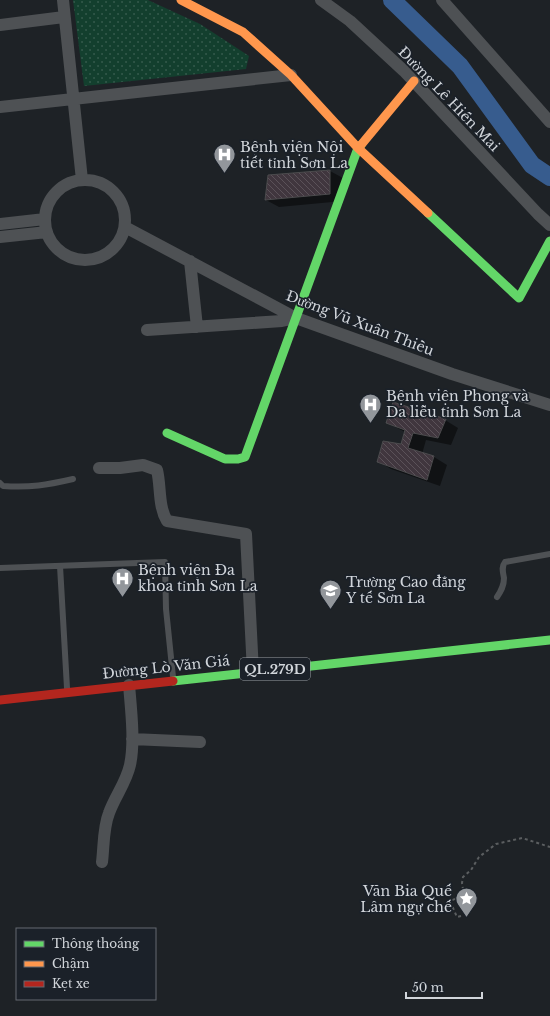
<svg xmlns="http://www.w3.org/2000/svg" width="550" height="1016" font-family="'Libre Baskerville',serif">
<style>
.green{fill:url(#green-dots)}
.shadow{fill:#0007}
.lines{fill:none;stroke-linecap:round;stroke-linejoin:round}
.river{stroke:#375c8e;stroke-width:18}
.building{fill:url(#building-back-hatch);stroke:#4b4b4d}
.path{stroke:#5b5e60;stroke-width:2;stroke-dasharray:3 3;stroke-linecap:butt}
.lane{stroke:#4e5154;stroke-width:6}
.street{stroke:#4e5154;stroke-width:12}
.fast{stroke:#63d668;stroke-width:9}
.slow{stroke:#ff974d;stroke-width:9}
.jam{stroke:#b3261e;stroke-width:9}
.labels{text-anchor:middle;stroke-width:3.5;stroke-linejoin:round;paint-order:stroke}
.shield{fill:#1b2129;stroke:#9a9fa5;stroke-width:1}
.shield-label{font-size:13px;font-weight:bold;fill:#d1d5da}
.street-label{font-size:14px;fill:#d1d5da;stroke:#1b2129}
.poi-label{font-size:14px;fill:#d1d5da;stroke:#1b2129;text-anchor:start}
</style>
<defs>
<pattern id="green-dots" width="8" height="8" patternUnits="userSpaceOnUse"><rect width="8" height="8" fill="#133f2e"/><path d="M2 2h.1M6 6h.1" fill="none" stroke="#345a4c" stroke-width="1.8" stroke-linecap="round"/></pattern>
<pattern id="building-back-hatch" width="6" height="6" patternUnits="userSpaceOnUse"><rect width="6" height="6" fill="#40363e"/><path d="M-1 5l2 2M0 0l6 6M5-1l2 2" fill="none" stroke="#5b5259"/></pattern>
</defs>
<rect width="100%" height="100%" fill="#1e2226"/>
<path class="green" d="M73,0H148L200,24L249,56L246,69L84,86Z"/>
<path class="shadow" d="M330,171L343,178V201L279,207L266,200L268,176Z
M445,420L458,428L451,445L426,440L422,454L434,457L447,465L440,486L391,469L378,461L402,445L405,432L388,423Z"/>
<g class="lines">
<path class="river" d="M392,0L460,66L532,165L550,177"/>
</g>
<path class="building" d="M330,170V194L265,200L268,175Z
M393,402L446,419L438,438L413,433L408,448L434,456L427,480L377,462L383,441L401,444L405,430L386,423Z"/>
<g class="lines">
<path class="path" d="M461,916L457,917L450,901L464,895L462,883L463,877L471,870L479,857L496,844L522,838L550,847"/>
<path class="lane" d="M0,483L3,486C30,488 47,485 73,479
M60,566L67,688
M0,568L165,562L166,609L173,677
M497,597C501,591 504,586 504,578C503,572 501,567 505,562L550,554"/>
<path class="street" d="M63,0L82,180
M321,0L350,21L404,71L538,214L550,225
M442,0L550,122
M0,25L64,17
M0,107L291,75
M45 220a40 40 0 1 1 80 0a40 40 0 1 1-80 0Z
M0,224L45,219
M125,227L296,318L452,374L550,405
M0,237L47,232
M190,261L197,327
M147,330L282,321L296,318
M99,468H120L143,465L157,470C161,486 158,506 167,521L246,534L253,672
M132,739L200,742
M102,862C104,846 103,828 109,813C115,796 126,783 130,765C135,742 131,709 129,685"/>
<path class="fast" d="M428,213L519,298L550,241
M167,433L225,459H238L245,457L358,148L361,145
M173,681L550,640"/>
<path class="slow" d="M181,0L243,32L291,75L358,148L428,213
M361,145L414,81"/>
<path class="jam" d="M0,700L173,681"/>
</g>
<defs>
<symbol id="hospital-pin" viewBox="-11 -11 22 30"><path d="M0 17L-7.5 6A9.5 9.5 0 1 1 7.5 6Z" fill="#92969b" stroke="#1b2129"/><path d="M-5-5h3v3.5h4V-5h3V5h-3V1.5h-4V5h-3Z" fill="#fff"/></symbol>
<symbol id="university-pin" viewBox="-11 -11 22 30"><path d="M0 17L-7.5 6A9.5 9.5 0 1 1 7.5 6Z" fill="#92969b" stroke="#1b2129"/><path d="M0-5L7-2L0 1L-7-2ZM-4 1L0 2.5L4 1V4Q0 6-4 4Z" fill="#fff"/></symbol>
<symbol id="sight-pin" viewBox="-11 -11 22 30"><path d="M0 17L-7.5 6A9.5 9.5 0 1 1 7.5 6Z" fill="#92969b" stroke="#1b2129"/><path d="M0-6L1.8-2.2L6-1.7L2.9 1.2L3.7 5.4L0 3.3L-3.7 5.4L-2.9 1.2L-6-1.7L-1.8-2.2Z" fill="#fff"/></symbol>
</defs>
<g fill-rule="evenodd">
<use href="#hospital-pin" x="212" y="142" width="25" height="34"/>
<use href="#hospital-pin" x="358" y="392" width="25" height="34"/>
<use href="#hospital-pin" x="110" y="566" width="25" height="34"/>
<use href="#university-pin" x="318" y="578" width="25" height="34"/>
<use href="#sight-pin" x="454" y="886" width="25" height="34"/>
</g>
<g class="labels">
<rect class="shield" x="240" y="658" width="70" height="22" rx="3"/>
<g class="shield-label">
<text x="275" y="674">QL.279D</text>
</g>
<g class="street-label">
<text transform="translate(449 99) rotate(46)" y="5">Đường Lê Hiến Mai</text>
<text transform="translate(360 323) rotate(21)" y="5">Đường Vũ Xuân Thiều</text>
<text transform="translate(166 667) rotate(-6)" y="5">Đường Lò Văn Giá</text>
</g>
<g class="poi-label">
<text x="240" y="152">Bệnh viện Nội<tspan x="240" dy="16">tiết tỉnh Sơn La</tspan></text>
<text x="386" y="401">Bệnh viện Phong và<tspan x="386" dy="16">Da liễu tỉnh Sơn La</tspan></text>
<text x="138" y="575">Bệnh viện Đa<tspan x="138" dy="16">khoa tỉnh Sơn La</tspan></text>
<text x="346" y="587">Trường Cao đẳng<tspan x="346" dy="16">Y tế Sơn La</tspan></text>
<text x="452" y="896" text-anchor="end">Văn Bia Quế<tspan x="452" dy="16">Lâm ngự chế</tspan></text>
</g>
</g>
<rect x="16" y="928" width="140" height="72" fill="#1b2129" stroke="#646970"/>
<rect x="24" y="941" width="20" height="6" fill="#63d668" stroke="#646970"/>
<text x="52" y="948" font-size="12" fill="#d1d5da">Thông thoáng</text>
<rect x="24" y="961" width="20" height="6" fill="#ff974d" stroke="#646970"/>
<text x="52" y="968" font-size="12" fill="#d1d5da">Chậm</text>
<rect x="24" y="981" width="20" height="6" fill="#b3261e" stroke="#646970"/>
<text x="52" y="988" font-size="12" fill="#d1d5da">Kẹt xe</text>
<path d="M406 992v6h76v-6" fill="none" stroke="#d1d5da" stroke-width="2"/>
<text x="412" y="992" font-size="12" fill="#d1d5da" stroke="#1b2129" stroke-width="3" paint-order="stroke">50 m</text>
</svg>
